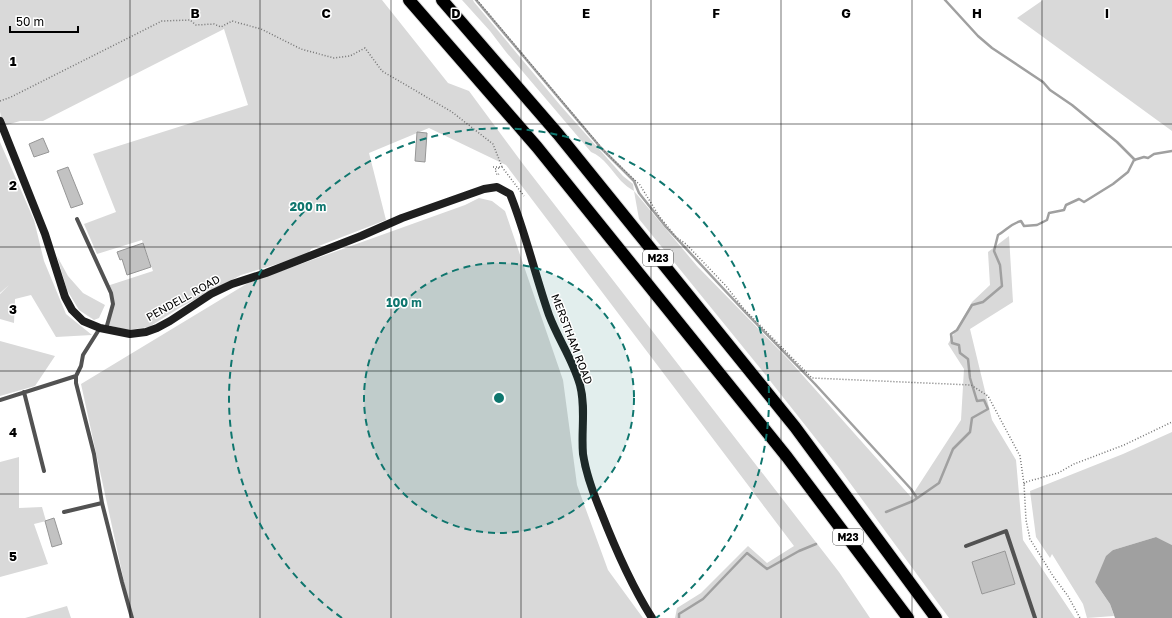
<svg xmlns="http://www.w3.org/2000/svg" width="1172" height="618" font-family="'Golos Text',sans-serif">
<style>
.green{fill:#d9d9d9;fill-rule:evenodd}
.water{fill:#a0a0a0}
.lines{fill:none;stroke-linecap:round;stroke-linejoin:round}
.stream{stroke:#a0a0a0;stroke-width:2.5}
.building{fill:#c2c2c2;stroke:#969696}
.highway-casing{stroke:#dbdbdb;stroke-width:14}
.path{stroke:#747474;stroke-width:1.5;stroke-dasharray:1 2;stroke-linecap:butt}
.lane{stroke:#525252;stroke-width:4}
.secondary{stroke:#1f1f1f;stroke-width:8}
.highway{stroke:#000;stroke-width:12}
.grid{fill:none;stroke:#000;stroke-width:1;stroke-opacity:0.55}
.ring{fill:none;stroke:#0f766e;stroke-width:2;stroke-dasharray:7 5}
.labels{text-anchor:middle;stroke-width:3;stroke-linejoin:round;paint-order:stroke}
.shield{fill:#fff;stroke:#4c4c4c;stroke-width:1}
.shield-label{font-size:10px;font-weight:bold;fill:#000}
.street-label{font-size:11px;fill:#000;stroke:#fff}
.grid-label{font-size:13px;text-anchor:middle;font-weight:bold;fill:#000;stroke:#fff;stroke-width:3;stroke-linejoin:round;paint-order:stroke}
.centre{fill:#0f766e;stroke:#fff;stroke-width:2}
.ring-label{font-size:12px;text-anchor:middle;font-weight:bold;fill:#0f766e;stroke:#fff;stroke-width:3;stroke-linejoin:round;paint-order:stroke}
</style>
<rect width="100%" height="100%" fill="#fff"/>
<path class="green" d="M0,0H382L448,83L469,91L523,164L839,572L870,618H675L677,608L701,593L748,546L767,563L794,546L506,165L429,128L369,153L386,220L311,249L307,255L241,275L181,307L149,327L128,330L107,325L113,304L107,286L153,271L142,240L97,254L84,224L116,212L93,154L248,105L224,29L43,121H20L3,126L0,112Z
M462,0H473L474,2L560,105L623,176L633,184L634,191L697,266L789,360L911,497L961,420L964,369L948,344L972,302L990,285L988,252L1009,236L1013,302L970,329L992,420L1016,460L1023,540L1075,618H949L839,468L760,368L639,219L634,191C629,188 625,185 621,181C612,171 604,157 591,152L506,52L490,31ZM1005,551L1015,584L983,594L972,562Z
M1043,0H1172V131L1017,18Z
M0,142L34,220L44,261L66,314L92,335L56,337L31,295L15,299L14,323L0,319V294L9,285L0,293Z
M479,198L492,201L505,211L563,380L577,485L608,570L643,618H132L81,384L248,283L465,205Z
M57,256L68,276L83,293L105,305L99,318L94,320L79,310L67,290Z
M0,341L55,356L35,386L0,396Z
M1172,432V545L1156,537L1113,550L1095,582L1110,604L1114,616L1087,618L1083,604L1052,554L1050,558L1036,537L1030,491L1123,454Z
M19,457V508L42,507L46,521L34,524L48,564L0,577V462Z
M67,606L71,618H25Z"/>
<path class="water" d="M1156,537L1172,545V618H1115L1110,604L1095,582L1106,556L1113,550Z"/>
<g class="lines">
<path class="stream" d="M476,0L601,148L634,181L639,193L666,227L746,313L815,384L911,489L917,498
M945,0L978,36L992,48L1043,82L1050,90L1072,105L1117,142L1135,160
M886,512L913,501L939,483L953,449L970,432L972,418L988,409L984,400L977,401L970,378L968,359L960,353L959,345L952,343L951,334L957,330L972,305L983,302L1002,286L1000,265L994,251L998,235C1007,230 1010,224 1021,221L1024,226L1037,225L1047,220L1049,213L1064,210L1066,205L1079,199L1084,202L1113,184L1128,172L1134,160L1144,157L1148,158L1154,154L1172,151
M679,618V614L703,599L747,553L767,569L799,551L816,544"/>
</g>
<path class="building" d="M417,132L427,133L425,162L415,161Z
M43,138L49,152L34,157L29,144Z
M68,167L83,204L71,208L57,171Z
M143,243L151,267L127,275L122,259L120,260L117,252Z
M54,518L62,544L52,547L45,521Z
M1005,551L1015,584L982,594L972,562Z"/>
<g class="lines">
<defs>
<path id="highway" d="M409,0L537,147L787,457L908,618
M442,0L558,134L795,427L936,618"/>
</defs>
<use href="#highway" class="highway-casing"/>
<path class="path" d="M477,0L604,151L640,185L659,216L676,237L686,244L726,286L744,309L812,378L971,385L988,396L1020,456L1024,484L1026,520L1030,539L1053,576L1068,596L1080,618
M0,101L11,97L162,21L190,20L196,25L214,24L221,27L232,21L261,29L301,49L334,58L350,56L365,48L382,71L452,112L493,144L502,167
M493,167H502L524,196
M499,168L495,169L497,175L499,174
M1024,484L1026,482L1058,473L1074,464L1124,445L1172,422"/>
<path class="lane" d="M77,219L111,293L113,304L106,329
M100,328L83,355L81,366L76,376V383L94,454L102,503L122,582L132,618
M24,392L44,471
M0,400L76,376
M64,512L102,503
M966,546L1006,531L1035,618"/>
<path class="secondary" d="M0,121L45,234L65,297L72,310L83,321L100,328L130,334L146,332L157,328L170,321L211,294L232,284L266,273L361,236L402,218L484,189L497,187L510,194C526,234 535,275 549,315C558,339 573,360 580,385C586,407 581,431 583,454C586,474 593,493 601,512C615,548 631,585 652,618"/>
<use href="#highway" class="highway"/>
</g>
<path class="grid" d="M130,0V618M260,0V618M391,0V618M521,0V618M651,0V618M781,0V618M912,0V618M1042,0V618M0,124H1172M0,247H1172M0,371H1172M0,494H1172"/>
<circle cx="499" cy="398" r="135" fill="#0f766e" fill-opacity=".12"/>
<g class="ring">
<circle cx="499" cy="398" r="135"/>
<path d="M342 618A270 270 0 1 1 656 618"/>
</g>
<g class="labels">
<g class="shield">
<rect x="643" y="250" width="30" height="16" rx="3"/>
<rect x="833" y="529" width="30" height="16" rx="3"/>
</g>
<g class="shield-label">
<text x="658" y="262">M23</text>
<text x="848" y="541">M23</text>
</g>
<g class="street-label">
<text transform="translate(183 298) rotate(-29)" y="4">PENDELL ROAD</text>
<text transform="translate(572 339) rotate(69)" y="4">MERSTHAM ROAD</text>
</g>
</g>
<g class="grid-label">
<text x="195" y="18">B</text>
<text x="326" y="18">C</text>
<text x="456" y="18">D</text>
<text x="586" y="18">E</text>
<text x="716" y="18">F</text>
<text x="846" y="18">G</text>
<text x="977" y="18">H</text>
<text x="1107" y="18">I</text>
<text x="13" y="66">1</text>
<text x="13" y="190">2</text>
<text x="13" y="314">3</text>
<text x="13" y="437">4</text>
<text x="13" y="561">5</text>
</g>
<circle cx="499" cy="398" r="6" class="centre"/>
<g class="ring-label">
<text x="308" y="211">200 m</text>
<text x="404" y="307">100 m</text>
</g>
<path d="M10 26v6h68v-6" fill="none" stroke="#000000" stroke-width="2"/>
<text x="16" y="26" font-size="12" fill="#000000" stroke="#ffffff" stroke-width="3" paint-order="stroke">50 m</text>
</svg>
